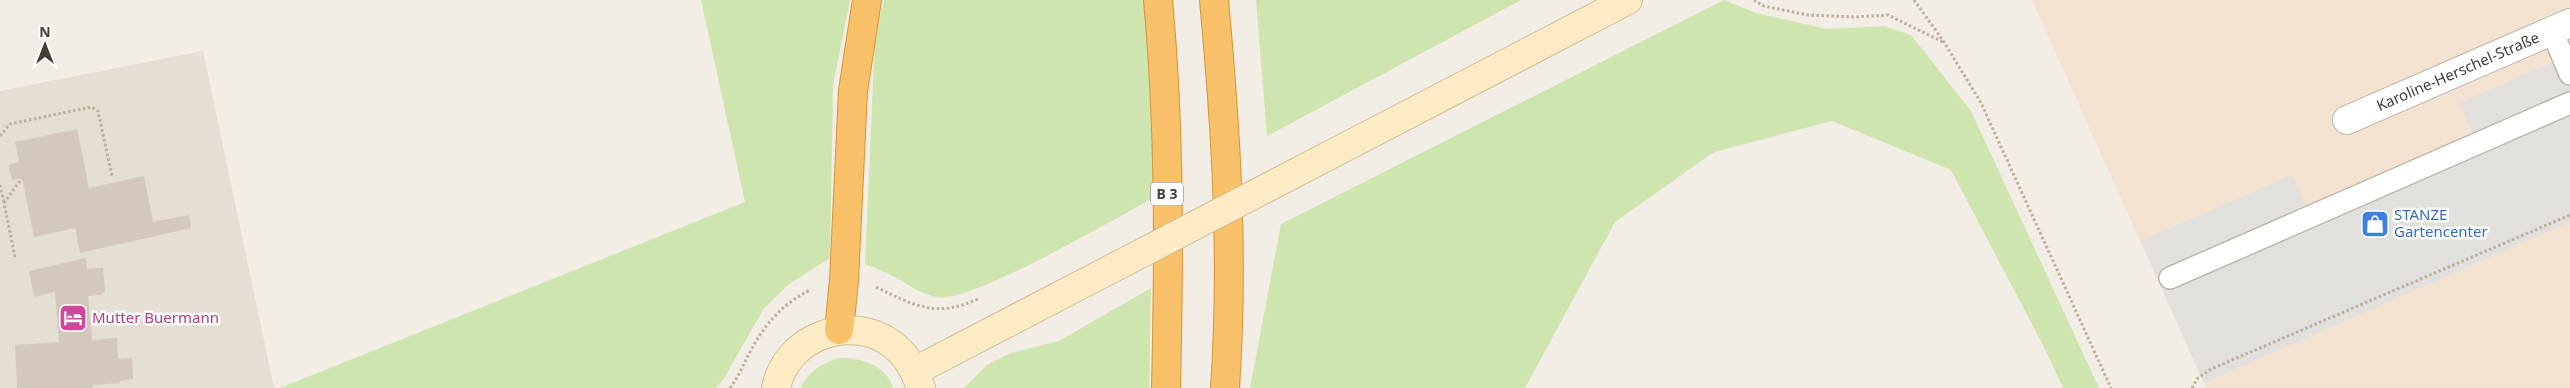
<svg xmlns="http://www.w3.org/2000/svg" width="2570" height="388" font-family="'Noto Sans',sans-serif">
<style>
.residential{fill:#e5ded3}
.commercial{fill:#f3e2d0}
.green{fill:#cfe5af}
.parking{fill:#e2e0dd}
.building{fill:#d3c8bb}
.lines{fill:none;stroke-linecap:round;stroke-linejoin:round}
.lane-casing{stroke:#bfb7ab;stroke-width:24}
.street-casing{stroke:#bfb7ab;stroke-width:30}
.secondary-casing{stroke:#d0bd96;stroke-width:30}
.highway-casing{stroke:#d6943a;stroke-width:30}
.path{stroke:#beaf9a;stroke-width:3;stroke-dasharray:2.5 2.5;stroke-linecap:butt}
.lane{stroke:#fff;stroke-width:21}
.street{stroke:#fff;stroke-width:28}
.secondary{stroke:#fcebc4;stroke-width:28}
.highway{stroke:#f8c069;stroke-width:28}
.secondary-bridge-casing{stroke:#d0bd96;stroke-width:30;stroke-linecap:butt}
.secondary-bridge{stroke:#fcebc4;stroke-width:28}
.labels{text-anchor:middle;stroke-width:5;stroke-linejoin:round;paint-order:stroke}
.shield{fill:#fff;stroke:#7b7772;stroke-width:1}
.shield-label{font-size:14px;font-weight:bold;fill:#433d35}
.street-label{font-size:15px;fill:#433d35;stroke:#fff}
.shop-label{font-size:15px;fill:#366cbe;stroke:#fff;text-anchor:start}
.hotel-label{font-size:15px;fill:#b23c85;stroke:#fff;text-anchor:start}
</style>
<rect width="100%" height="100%" fill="#f2ede5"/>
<path class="residential" d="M203,51L274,388H0V91Z"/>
<path class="commercial" d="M2032,0H2570V388H2206Z"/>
<path class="green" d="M701,0H850L833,85L830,258L789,284L764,308L723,380L716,388H280L745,202Z
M884,0H1144L1157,196C1119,216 971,304 937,297C920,294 908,284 893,276C884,271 874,268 865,264L875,39Z
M1256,0H1521L1267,136Z
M1724,0L1756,13L1827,29L1884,26L1911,35L1971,111L2099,388H2063L2045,349L1951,170L1832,121L1714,152L1615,222L1525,388H1250L1281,224Z
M1151,288L1149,388H964L987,365L1011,353L1059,341Z
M839,358C860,358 886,364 893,388H801C808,371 823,363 839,358Z"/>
<path class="parking" d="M2570,55V222L2204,383L2141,241L2292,175L2306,207L2473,135L2459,103Z"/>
<path class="building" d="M77,129L89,188L144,176L153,222L189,215L191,228L80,253L75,228L34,237L22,178L12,180L8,165L19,162L15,142Z
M86,258L87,269L103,268L105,291L101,295L88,296L92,340L117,338L118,359L132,358L133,379L120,381V383L93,385V388H17L15,345L59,342L55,292L34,297L29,271Z"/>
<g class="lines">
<defs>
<path id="lane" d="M2552,31L2570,74
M2170,278L2570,103"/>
<g id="street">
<path id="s1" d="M2347,120L2570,23"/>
</g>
<path id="secondary" d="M1305,168L1628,0
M915,371L1113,268
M776,388C786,337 850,313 892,344C907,355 915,370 921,388"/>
<path id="highway" d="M1158,0C1170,129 1169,259 1166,388
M1214,0C1226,129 1234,258 1225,388
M839,330L844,281L853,91L867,0"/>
</defs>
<use href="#lane" class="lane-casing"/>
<use href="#street" class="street-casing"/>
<use href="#secondary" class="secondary-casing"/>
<use href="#highway" class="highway-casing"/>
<path class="path" d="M1754,0L1764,6L1808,15L1855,17L1888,15L1943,42
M1914,0L1944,42L1981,103L2111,388
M0,136L10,124L91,107L98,111L112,176
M0,185L4,203
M15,257L4,203L22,178
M876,287C915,306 936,318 978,299
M730,388C738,378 743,365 749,354C763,326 782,304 810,290
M2192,388L2197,379L2211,369L2570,215"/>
<use href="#lane" class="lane"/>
<use href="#street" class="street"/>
<use href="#secondary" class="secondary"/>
<use href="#highway" class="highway"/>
<defs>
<path id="secondary-bridge" d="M1113,268L1305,168"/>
</defs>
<use href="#secondary-bridge" class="secondary-bridge-casing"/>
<use href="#secondary-bridge" class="secondary-bridge"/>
</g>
<defs>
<symbol id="shop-square" viewBox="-11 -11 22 22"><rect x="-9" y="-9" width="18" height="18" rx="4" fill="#3f7fe0" stroke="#fff"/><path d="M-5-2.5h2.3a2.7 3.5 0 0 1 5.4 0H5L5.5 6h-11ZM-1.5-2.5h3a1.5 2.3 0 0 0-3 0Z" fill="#fff"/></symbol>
<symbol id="hotel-square" viewBox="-11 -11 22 22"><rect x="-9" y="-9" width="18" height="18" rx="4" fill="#d1479c" stroke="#fff"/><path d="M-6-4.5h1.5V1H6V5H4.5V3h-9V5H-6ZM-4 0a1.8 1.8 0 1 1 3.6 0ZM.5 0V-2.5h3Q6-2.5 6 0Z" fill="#fff"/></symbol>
</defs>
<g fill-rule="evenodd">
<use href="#shop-square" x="2359" y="208" width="32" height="32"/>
<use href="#hotel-square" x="57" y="302" width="32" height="32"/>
</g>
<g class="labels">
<rect class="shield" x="1151" y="182.5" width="32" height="23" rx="4"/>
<g class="shield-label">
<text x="1167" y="199">B 3</text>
</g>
<g class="street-label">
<text dy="5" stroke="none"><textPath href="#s1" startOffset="121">Karoline-Herschel-Straße</textPath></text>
</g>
<g class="shop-label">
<text x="2394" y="220">STANZE<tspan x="2394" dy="17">Gartencenter</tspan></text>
</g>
<g class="hotel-label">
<text x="92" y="323">Mutter Buermann</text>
</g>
</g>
<g transform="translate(45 45)" stroke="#ffffff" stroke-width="4" paint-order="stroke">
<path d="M0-4L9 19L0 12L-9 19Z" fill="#433d35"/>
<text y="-8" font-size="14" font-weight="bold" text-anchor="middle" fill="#433d35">N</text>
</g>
</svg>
